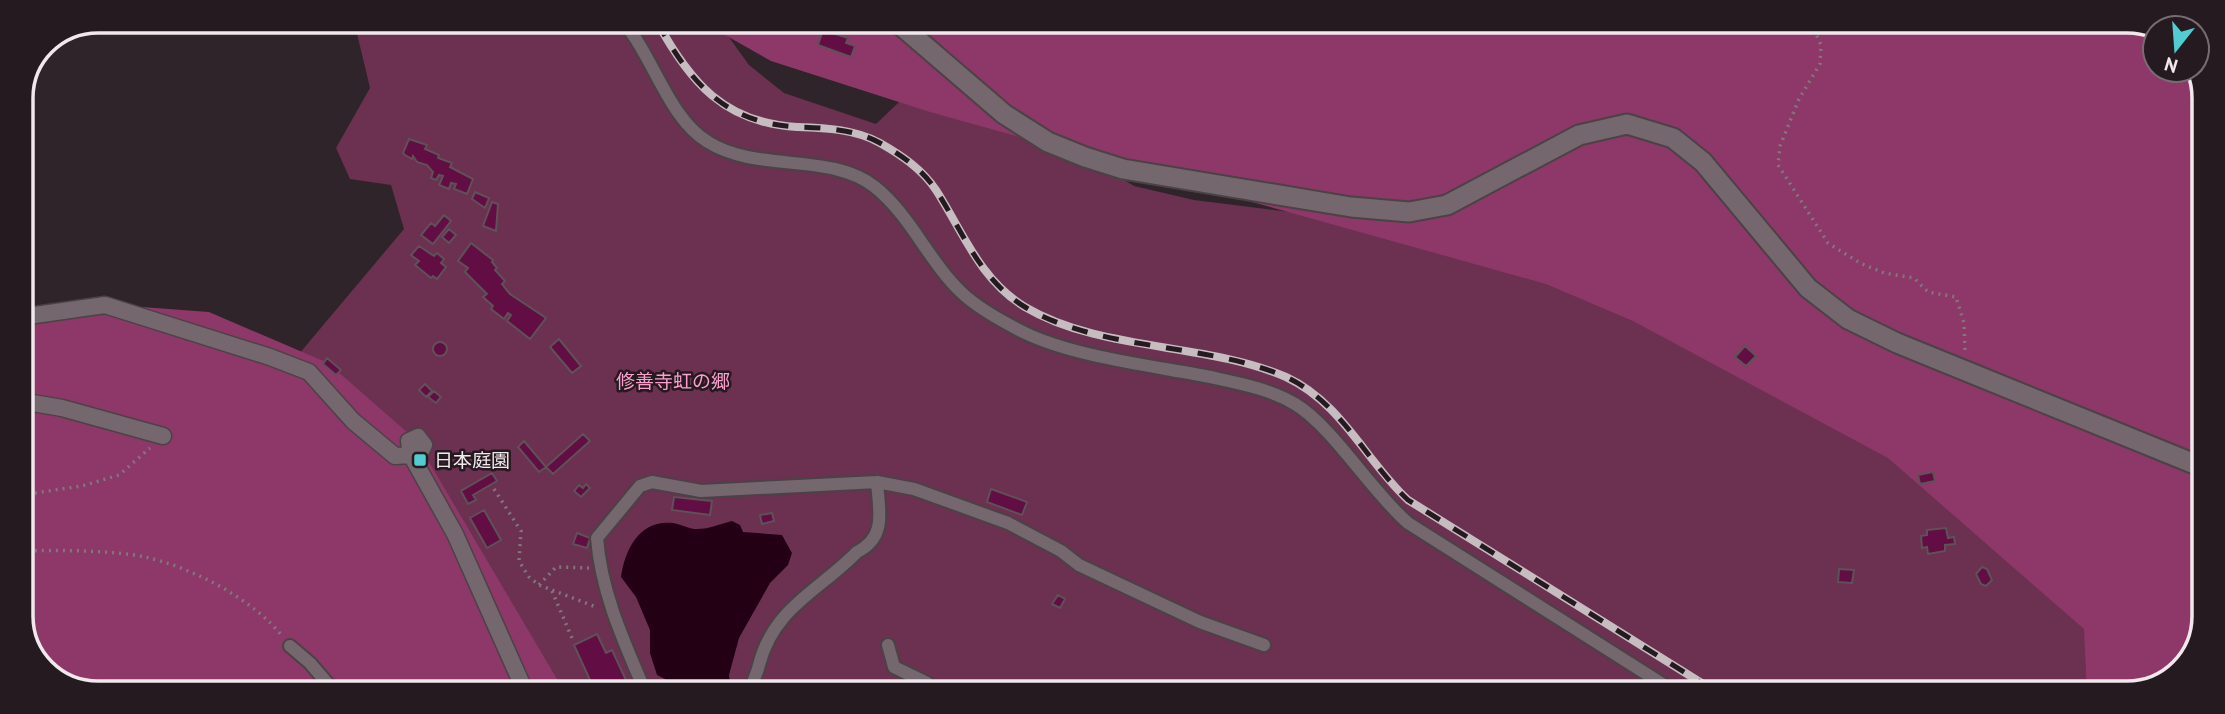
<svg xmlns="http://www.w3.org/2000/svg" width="2225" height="714" font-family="'PT Sans','Noto Sans JP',sans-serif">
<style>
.green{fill:#6c3051}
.forest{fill:#8d3868}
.water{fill:#240015}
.building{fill:#620d43;stroke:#5f5158;stroke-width:2}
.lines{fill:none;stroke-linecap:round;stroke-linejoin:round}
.pedestrian-casing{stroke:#4b4246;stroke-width:16}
.minor-casing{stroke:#4b4246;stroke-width:19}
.tertiary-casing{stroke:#4b4246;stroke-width:23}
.path{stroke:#81777c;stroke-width:3.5;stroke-dasharray:2 5;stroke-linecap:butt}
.pedestrian{stroke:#75676e;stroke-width:12}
.minor{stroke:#75676e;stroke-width:16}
.tertiary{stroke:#75676e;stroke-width:19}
.rail-casing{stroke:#c6bdc1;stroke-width:8}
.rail{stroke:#251a20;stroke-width:5;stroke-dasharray:16;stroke-linecap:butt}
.poi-dot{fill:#52ccd0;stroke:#251a20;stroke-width:2.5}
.labels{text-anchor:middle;stroke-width:5;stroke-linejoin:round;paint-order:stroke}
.park-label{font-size:19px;fill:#fc9ecf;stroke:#251a20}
.poi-label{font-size:19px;fill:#f0e8ec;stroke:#251a20;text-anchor:start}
.rim{fill:none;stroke:#f0e8ec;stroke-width:3.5}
</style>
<rect width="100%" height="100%" fill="#2f2429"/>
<path class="green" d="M354,21L718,22L749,65L784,93L876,124L939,64L1134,186L1194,200L1417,228L1542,189L2201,636L2174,677L2127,693L127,690L71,625L404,229L391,185L350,179L336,148L370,88Z"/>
<path class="forest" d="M702,22L2147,24L2155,29V70H2194L2204,93L2201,636L2174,677L2127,693H2087L2084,629L1888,458L1633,321L1546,284L930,112L771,61Z
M102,304L209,312L328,363L416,440L564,691L78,690L37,663L21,621V314Z"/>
<path class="water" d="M732,521L740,525L743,532L782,535L792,553L788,565L770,583L739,638L729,675L731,691H676L673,683L657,675L650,653V630L636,597L621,577C625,549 640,519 673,523C680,524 687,528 694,529C708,530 719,524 732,521Z"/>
<path class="building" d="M823,30L848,38L846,43L855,46L851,57L818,45Z
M409,139L427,145L425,149L439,155L438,158L452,163L450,167L473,179L467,194L454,189L456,184L451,183L449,189L439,185L443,176L439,175L436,180L431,178L433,172L427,165L417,162L413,156L412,159L405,155L403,153Z
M475,192L489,198L485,208L472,199Z
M492,202L498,204L496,231L483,226Z
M444,215L451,221L433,244L421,235L431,223L435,226Z
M449,229L456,235L449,243L442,237Z
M471,243L493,260L492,262L497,268L495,270L505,281L502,284L510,294L546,318L530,339L507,321L511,315L508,313L504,319L491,309L493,306L483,297L487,294L465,272L468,268L458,261Z
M419,246L434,256L437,253L444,259L441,263L446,267L437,279L433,276L431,278L415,265L419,261L411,255Z
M559,339L581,366L572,373L550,347Z
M433 349a7 7 0 1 1 14 0a7 7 0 1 1-14 0Z
M1745,346L1756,356L1746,366L1735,357Z
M327,358L341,370L336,375L323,364Z
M425,384L432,391L426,397L419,390Z
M434,391L441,397L436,403L428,397Z
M583,434L590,441L553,474L546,467Z
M524,441L546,467L539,472L518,447Z
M1933,472L1935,481L1920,484L1918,475Z
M492,473L497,481L473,495L476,500L468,504L461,491Z
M586,484L590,488L581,497L574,491L579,485L583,488Z
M991,489L1027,502L1022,515L987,502Z
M674,497L712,501L710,515L672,510Z
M484,510L501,540L487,548L470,518Z
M772,513L774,521L762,524L760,515Z
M1946,528L1948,538L1954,537L1955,544L1945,545V551L1928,554L1927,547L1922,548L1921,536L1927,535V530Z
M577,533L590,538L587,548L573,544Z
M1982,567L1987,569L1992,580L1986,586L1981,584L1976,574Z
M1839,569L1854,570L1852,583L1838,582Z
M1058,595L1065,599L1060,608L1052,604Z
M597,634L606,653L612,650L631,691H595L574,645Z"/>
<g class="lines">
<defs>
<path id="pedestrian" d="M623,22C653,55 668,118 708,142C757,173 831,152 875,187C911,216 929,262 962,293C979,309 1003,322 1025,333C1075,357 1154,366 1210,377C1238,383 1270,389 1295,404C1333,427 1371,491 1408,523L1675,692
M888,645L894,667L927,683L931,691
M290,646L310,663L334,691
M645,691C624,642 601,592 597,538L640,486L652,482L701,491L877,482L914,489L1008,523L1061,551L1079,565L1200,622L1264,645
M753,691C751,681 757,675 759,665C774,607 819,591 857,552C887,537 879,511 877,482"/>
<path id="minor" d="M21,317L105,305L270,357L309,372L353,421L395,456L411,455
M21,401L62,408L163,436
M416,461L424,445L418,437L409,441L411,455L455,534L525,691"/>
<path id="tertiary" d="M897,22L1004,114L1048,142L1085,157L1123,169L1351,207L1409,212L1447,205L1579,135L1627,124L1673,138L1703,162L1808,288L1848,319L1897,343L2202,467"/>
</defs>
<use href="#pedestrian" class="pedestrian-casing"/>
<use href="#minor" class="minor-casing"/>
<use href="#tertiary" class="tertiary-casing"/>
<path class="path" d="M1811,23L1821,45L1820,64L1799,99L1780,146L1778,165L1828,243L1860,263L1884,273L1914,278L1928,292L1956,297L1964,323L1965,351
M494,489L521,531L519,561L529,577L539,585L596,607
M21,495L82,486L119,475L150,448
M21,551C54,550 113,550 145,557C191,567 253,599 282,636
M539,585L556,567L589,568
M552,591L572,638"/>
<use href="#pedestrian" class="pedestrian"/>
<use href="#minor" class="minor"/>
<use href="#tertiary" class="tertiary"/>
<defs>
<path id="rail" d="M657,22C690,82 724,123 797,127C825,128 855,129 880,143C901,155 922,169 936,190C963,232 980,280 1025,307C1101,352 1206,342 1286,377C1342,403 1365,460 1408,500L1716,692"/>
</defs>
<use href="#rail" class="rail-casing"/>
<use href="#rail" class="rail"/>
</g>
<rect class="poi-dot" x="413" y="453" width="14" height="14" rx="3.5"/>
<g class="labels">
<g class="park-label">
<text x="673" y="388">修善寺虹の郷</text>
</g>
<g class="poi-label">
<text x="434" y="467">日本庭園</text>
</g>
</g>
<path d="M0 0H2225V714H0ZM98 33H2127A65 65 0 0 1 2192 98V616A65 65 0 0 1 2127 681H98A65 65 0 0 1 33 616V98A65 65 0 0 1 98 33Z" fill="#251a20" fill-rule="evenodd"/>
<path class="rim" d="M98 33H2127A65 65 0 0 1 2192 98V616A65 65 0 0 1 2127 681H98A65 65 0 0 1 33 616V98A65 65 0 0 1 98 33Z"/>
<g transform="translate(2176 49) rotate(197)"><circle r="33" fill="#251a20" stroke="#766c72" stroke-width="2"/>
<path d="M0-5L12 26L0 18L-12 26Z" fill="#52ccd0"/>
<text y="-10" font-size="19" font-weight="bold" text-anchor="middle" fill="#f0e8ec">N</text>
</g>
</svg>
